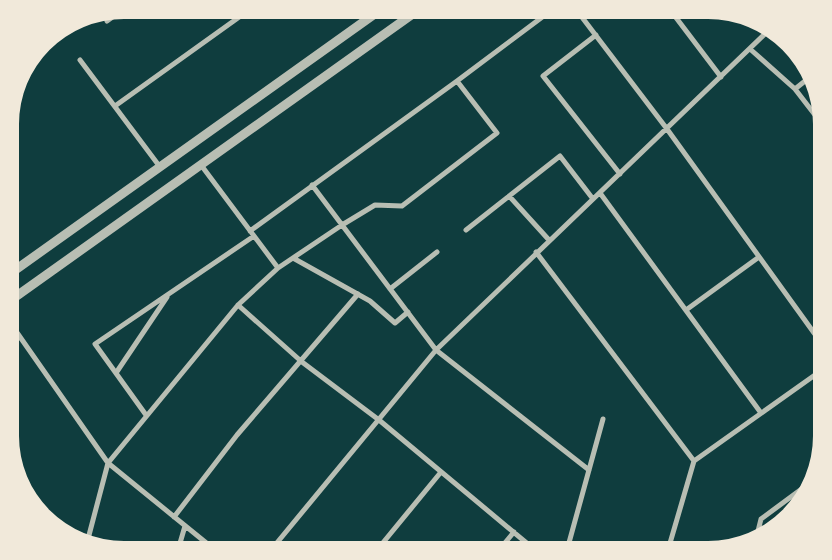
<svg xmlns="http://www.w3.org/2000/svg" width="832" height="560" font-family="'Sofia Sans Condensed',sans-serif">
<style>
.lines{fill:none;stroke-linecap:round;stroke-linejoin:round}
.minor{stroke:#b8beb3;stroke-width:5}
.tertiary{stroke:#b8beb3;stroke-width:9}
</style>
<rect width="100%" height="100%" fill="#0f3d3e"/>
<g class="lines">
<path class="minor" d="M671,11L721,77
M578,12L667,129L822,344
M107,21L114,16
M596,35L543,76L620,174
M750,49L795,89L822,124
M80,60L160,167
M795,89L810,77
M115,106L242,15
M201,165L278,268
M312,185L436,350L589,470
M600,193L761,413
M509,196L549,240
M466,230L560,156L593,199
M250,231L457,81L549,12
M536,252L694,461
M293,258L370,301L395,323L408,312
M390,289L437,252
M238,305L302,362L379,420L535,550
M686,310L759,257
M11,324L108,463L215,550
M11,348L19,336
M116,373L167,297
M146,415L95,344L254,236
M13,456L21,473L20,477
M174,517L237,435L358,294
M88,539L108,463L238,305L278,268L342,225L375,205L402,206L497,133L457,81
M756,539L761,519L807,485
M178,550L185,526
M271,550L436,350L769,30
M377,550L441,472
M499,550L514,532
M567,550L603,419
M668,550L694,461L822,370"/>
<path class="tertiary" d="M11,273L376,13
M11,300L414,13"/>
</g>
<path d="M0 0H832V560H0ZM124 19H708A105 105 0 0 1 813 124V436A105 105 0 0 1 708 541H124A105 105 0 0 1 19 436V124A105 105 0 0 1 124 19Z" fill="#f1e9da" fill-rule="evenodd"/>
</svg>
